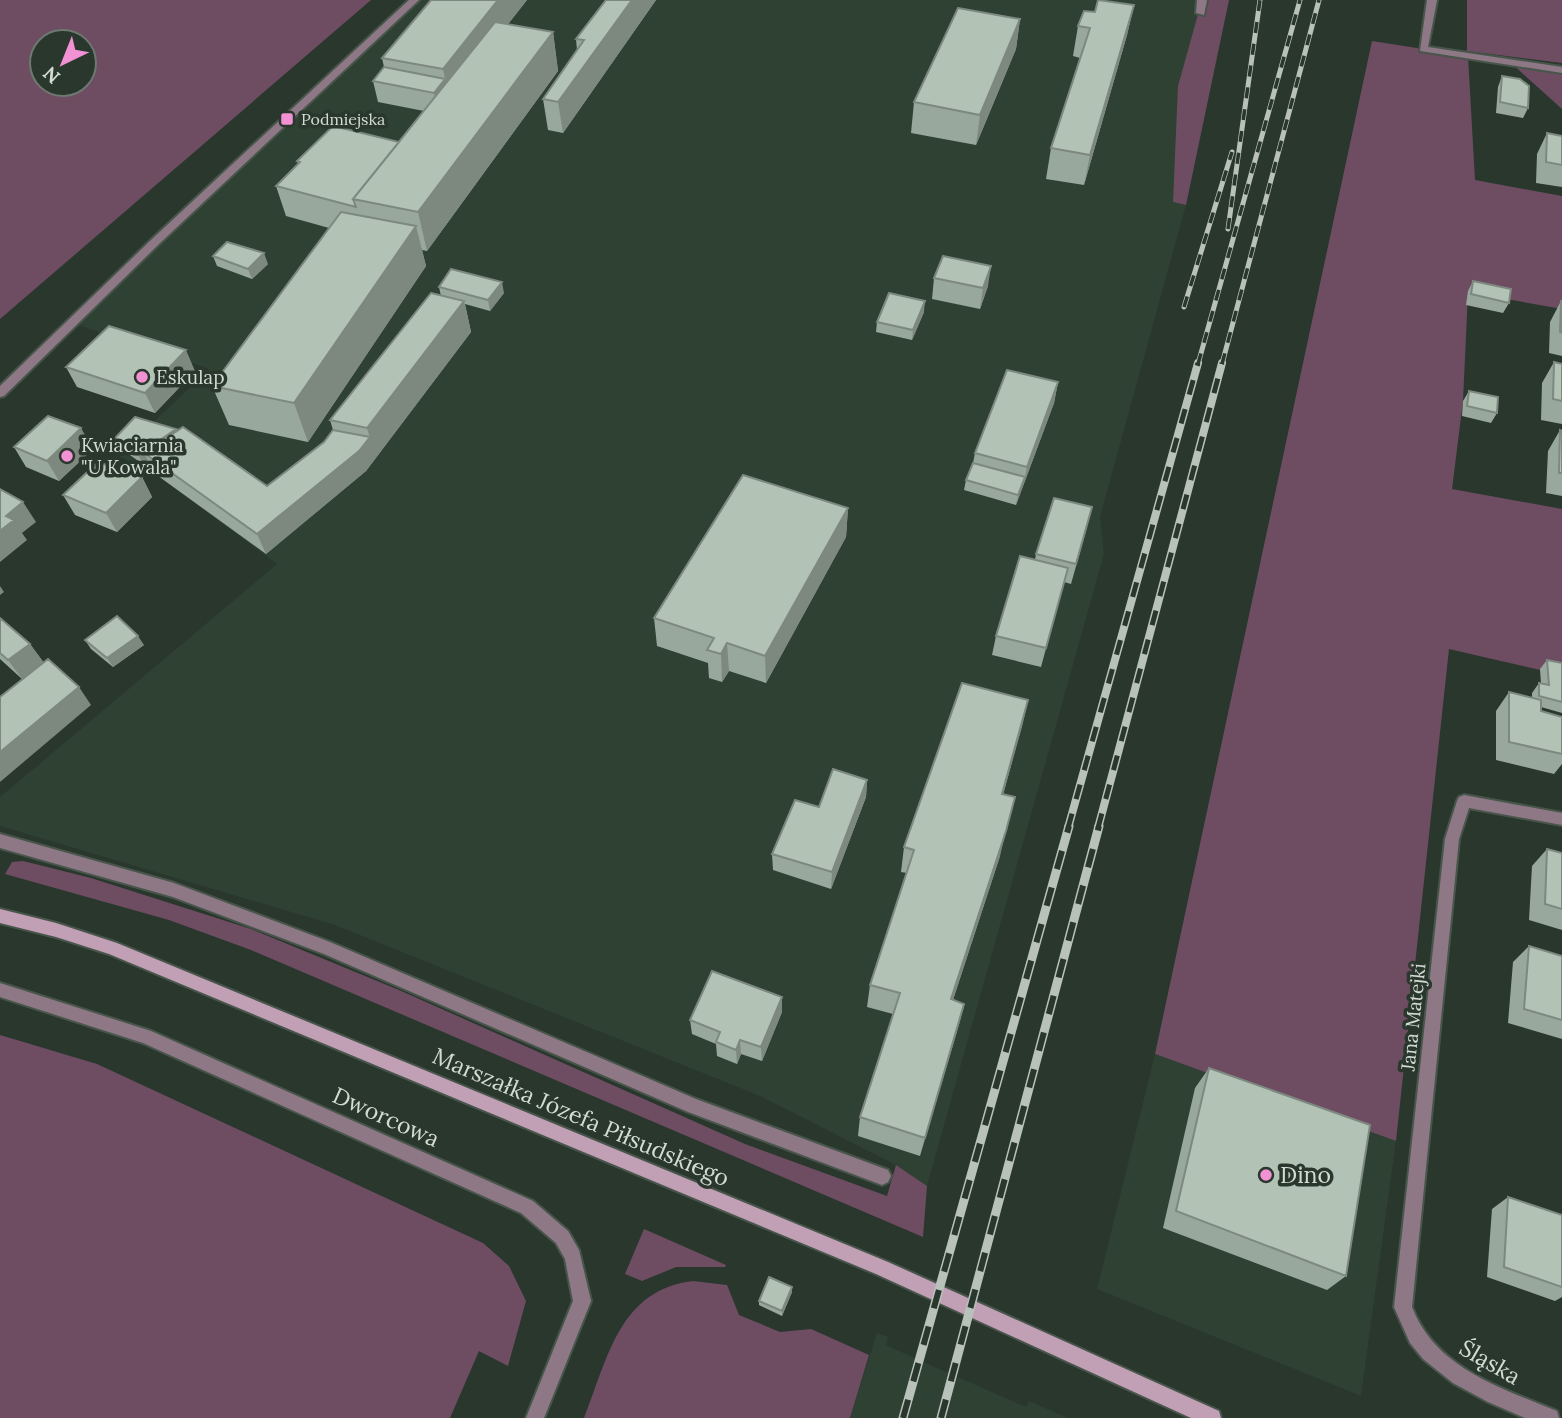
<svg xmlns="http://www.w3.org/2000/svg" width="1562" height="1418" font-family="Lora,serif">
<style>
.built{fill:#2e4132}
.green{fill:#6e4d63;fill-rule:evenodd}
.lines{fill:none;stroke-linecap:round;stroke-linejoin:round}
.lane-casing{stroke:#48554b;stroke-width:4}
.street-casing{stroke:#48554b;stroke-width:4}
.secondary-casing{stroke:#48554b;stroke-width:4}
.lane{fill:#8e7886;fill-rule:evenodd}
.street{fill:#8e7886;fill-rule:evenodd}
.secondary{fill:#c19fb5;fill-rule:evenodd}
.rail-far2-casing{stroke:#b9c2ba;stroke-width:5}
.rail-far1-casing{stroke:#b9c2ba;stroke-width:8}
.rail-casing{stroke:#b9c2ba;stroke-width:9}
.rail-far2{stroke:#29372d;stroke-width:3.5;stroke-dasharray:11;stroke-linecap:butt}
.rail-far1{stroke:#29372d;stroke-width:5;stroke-dasharray:15;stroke-linecap:butt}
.rail{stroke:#29372d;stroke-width:6;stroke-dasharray:19;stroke-linecap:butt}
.wall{fill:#99a89d}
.shaded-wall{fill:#7d887f}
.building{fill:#b2c3b6;stroke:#7d887f;stroke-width:2}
.poi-dot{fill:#f391d5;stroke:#29372d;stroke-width:2.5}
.labels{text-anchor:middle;stroke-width:7;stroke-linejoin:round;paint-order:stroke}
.far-poi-label{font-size:16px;fill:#d3dbd4;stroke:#29372d;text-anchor:start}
.poi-label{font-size:19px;fill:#d3dbd4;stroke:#29372d;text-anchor:start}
.street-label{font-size:19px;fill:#d3dbd4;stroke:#29372d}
.near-street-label{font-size:23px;fill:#d3dbd4;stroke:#29372d}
.near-poi-label{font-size:23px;fill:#d3dbd4;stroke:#29372d;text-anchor:start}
</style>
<rect width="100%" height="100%" fill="#29372d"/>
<path class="built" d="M407,0H1202L1174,202L1186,205L1100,517L1104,554L927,1186L896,1165L760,1096L335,925L0,826V797L277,564L154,473L118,456L209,369L72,323L287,119Z
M1155,1054L1396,1141L1361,1396L1097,1289Z
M877,1333L888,1337L886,1345L919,1360L1026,1407L1029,1401L1068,1418H850Z"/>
<path class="green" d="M0,0H371L0,319ZM42,42H84V84H42Z
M1202,0H1229L1186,205L1173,202L1178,86Z
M1467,0H1562V63L1467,51Z
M1372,41L1468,56L1475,180L1562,196V309L1468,292L1463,401L1452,489L1562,509V675L1449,649L1396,1141L1155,1054Z
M1510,62L1562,70V109Z
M23,861L91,878L251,929L399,990L745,1144L887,1196L896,1165L927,1186L923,1237L251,950L169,920L5,874L12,862Z
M0,1035L97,1064L483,1243L509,1266L526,1301L508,1366L479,1351L450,1418H0Z
M644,1229L726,1265L725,1267H676L642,1281L625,1274Z
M693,1281L727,1285L739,1315L780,1332L811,1329L869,1355L850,1418H584C608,1358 619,1290 693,1281Z"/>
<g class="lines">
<defs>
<path id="lane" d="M0,834L174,883L330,942L696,1099L888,1170L891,1176L888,1182L882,1185L688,1112L324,954L173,897L0,848Z"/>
<path id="street" d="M409,0H419L159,244L4,396L0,397V386L151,240Z
M1197,0H1207L1204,15L1196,13Z
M1427,0H1437L1428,47L1562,67V73L1420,51Z
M1464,795L1562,813V825L1469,808L1459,839L1412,1307C1435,1368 1501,1388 1557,1411L1559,1418H1525L1488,1402L1453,1383L1423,1359L1410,1343L1394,1307L1445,839L1457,801L1459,797Z
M0,983L151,1031L533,1201L568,1231L579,1250L591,1301L544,1418H526L573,1301L565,1259L556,1243L521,1213L143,1043L0,997Z"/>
<path id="secondary" d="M0,909L56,923L117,943L888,1262L1219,1411L1221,1418H1191L876,1274L109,954L56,937L0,923Z"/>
</defs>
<use href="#lane" class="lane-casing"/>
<use href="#street" class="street-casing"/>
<use href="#secondary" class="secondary-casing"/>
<use href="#lane" class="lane"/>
<use href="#street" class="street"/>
<use href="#secondary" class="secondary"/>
<defs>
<path id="rail-far2" d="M1228,229L1260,0
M1184,307L1232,152
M1198,364L1300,0
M1222,364L1319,0"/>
<path id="rail-far1" d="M1068,828L1198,363
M1098,828L1222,363"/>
<path id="rail" d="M903,1418L1069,826
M941,1418L1099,826"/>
</defs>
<use href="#rail-far2" class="rail-far2-casing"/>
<use href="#rail-far1" class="rail-far1-casing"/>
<use href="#rail" class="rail-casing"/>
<use href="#rail-far2" class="rail-far2"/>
<use href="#rail-far1" class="rail-far1"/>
<use href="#rail" class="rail"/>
</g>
<path class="wall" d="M527,0L508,24L553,32L558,71L427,251L422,250L426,266L308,442L229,425L212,386L329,228L286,216L276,186L298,164L297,161L399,142L424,111L378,102L373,81L384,67L382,58Z
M606,0H656L563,133L548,130L543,99L577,50L576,39Z
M1134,5L1127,35L1084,185L1046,179L1051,148L1080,58L1073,56L1078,26L1095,12Z
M1020,19L1016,49L976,145L911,133L914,102Z
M1502,76L1528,108L1523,118L1496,113L1498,87Z
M1547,133L1562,136V187L1536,183L1537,154Z
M213,256L268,264L252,279L217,266Z
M934,278L988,286L980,309L932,299Z
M1473,281L1509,303L1503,313L1466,305L1468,291Z
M439,287L504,293L490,311L465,304L471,332L366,471L266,554L154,473L149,462L144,465L120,448L115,438L176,429L177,431L267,486L324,442L333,430L330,420L441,296Z
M1561,301H1562V356L1549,353L1550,322Z
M924,312L912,340L876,332L877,322Z
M1554,362L1562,364V424L1541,420L1542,383Z
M66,367L195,371L155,413L77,387Z
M1058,382L1054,403L1016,505L964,490L966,480L973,463L975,453Z
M1469,391L1497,413L1491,423L1462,416L1463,401Z
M1560,430L1562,431V496L1546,493L1548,451Z
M14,447L93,449L59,481L26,467Z
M142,477L152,497L117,532L75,515L63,495Z
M848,508L846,537L766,683L729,671L722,682L709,678L708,663L657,646L654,618Z
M1087,527L1071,584L1064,582L1041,667L992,655L996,636L1035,560L1036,554Z
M0,618L30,644L44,663L91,705L39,666L22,679L0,659Z
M85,640L144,645L113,667L91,649Z
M1547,660L1562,663V713L1541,707V711L1562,717V764L1554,774L1496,760V711L1509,692L1532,698V693L1539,683L1541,684L1540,669Z
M1028,700L1003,795L1000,856L953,1000L964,1004L920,1156L858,1136L860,1117L893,1014L867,1007L870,985L907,873L901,872L904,847Z
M867,780L866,797L831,889L773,870L772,854L819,807Z
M1547,849L1562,853V930L1529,920L1532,866Z
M1529,946L1562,956V1039L1508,1023L1513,962Z
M782,1012L762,1061L741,1054L737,1064L717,1056L716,1044L692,1034L690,1020Z
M1209,1068L1346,1276L1327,1290L1163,1228L1195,1088Z
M1508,1197L1562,1215V1297L1555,1301L1487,1277L1492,1209Z
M792,1287V1292L782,1316L759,1305V1301Z"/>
<path class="shaded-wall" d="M498,0H527L438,114L434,93L445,79L443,69Z
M632,0H656L563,133L558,102Z
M1134,5L1127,35L1084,185L1090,155Z
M1020,19L1016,49L976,145L980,115Z
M553,32L558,71L427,251L418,212Z
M416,226L426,266L308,442L294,403Z
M264,253L268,264L252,279L248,269Z
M991,266L988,286L980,309L983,288Z
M502,282L504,293L490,311L488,300Z
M464,301L471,332L366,471L266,554L257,534L370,438L367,428Z
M925,301L924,312L912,340L913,330Z
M186,350L195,371L155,413L145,393Z
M1058,382L1054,403L1016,505L1018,495L1025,477L1027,467Z
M81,428L93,449L59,481L47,461Z
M176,429L181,440L144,453L149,462L144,465L138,455Z
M142,477L152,497L117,532L106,513Z
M23,502L36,522L22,533L27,540L0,562V531L6,516Z
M848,508L846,537L766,683L765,656Z
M0,586L4,592L0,595Z
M138,636L144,645L113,667L107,658Z
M727,643L729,671L722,682L721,654Z
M30,644L44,663L22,679L8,660Z
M79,687L91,705L0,782V752Z
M1028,700L1022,727L996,820L1002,794Z
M867,780L866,797L831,889L832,872Z
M1006,831L1000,856L946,1021L951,999Z
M782,997V1012L762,1061L761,1047Z
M964,1004L959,1025L920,1156L925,1138Z
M740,1040L741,1054L737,1064L736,1050Z
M792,1287V1292L782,1316V1311Z"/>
<path class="building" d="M431,0H498L443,69L382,58Z
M606,0H632L558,102L543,99L584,40L576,39Z
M1098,0L1134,5L1090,155L1051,148L1090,28L1078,26L1084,11L1095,12Z
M958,8L1020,19L980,115L914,102Z
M495,22L553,32L418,212L353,199Z
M384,67L445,79L434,93L373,81Z
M1502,76L1520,79L1529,86L1528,108L1500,102Z
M333,126L399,142L353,199L356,207L276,186L300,162L297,161Z
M1547,133L1562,136V165L1546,162Z
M341,212L416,226L294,403L212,386Z
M227,242L264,253L248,269L213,256Z
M943,256L991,266L983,288L934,278Z
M451,269L502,282L488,300L439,287Z
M1473,281L1511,289L1509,303L1471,294Z
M431,293L464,301L367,428L330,420Z
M889,293L925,301L913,330L877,322Z
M1561,301H1562V333L1560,332Z
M109,326L186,350L145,393L66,367Z
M1554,362L1562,364V401L1553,399Z
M1007,370L1058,382L1027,467L975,453Z
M1469,391L1498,397L1497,413L1467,406Z
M48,416L81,428L47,461L14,447Z
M135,417L176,429L138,455L115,438Z
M183,427L267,486L324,442L333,430L370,437L359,451L257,534L144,453Z
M1560,430L1562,431V473H1559Z
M98,462L142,477L106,513L63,495Z
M973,463L1025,477L1018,495L966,480Z
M743,475L848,508L765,656L727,643L721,654L707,650L714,638L654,618Z
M0,489L23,502L6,516L14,520L0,531Z
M1054,498L1092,507L1076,564L1036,554Z
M1020,556L1068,568L1046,648L996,636Z
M117,616L138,636L107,658L85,640Z
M0,618L30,644L8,660L0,653Z
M48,659L79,687L0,752V697Z
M1547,660L1562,663V702L1539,696V683L1549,685Z
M962,683L1028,700L1002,794L1015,797L1006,831L951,999L964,1004L925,1138L860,1117L900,993L870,985L914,850L904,847Z
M1509,692L1541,700V711L1562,717V754L1509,742Z
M833,769L867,780L832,872L772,854L795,800L819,807Z
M1547,849L1562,853V909L1545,904Z
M1529,946L1562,956V1020L1524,1009Z
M712,971L782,997L761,1047L740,1040L736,1050L716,1042L720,1032L690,1020Z
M1209,1068L1370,1125L1346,1276L1176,1211Z
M1508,1197L1562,1215V1287L1504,1267Z
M769,1277L792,1287L782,1311L759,1301Z"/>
<g class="poi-dot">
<rect x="280" y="112" width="14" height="14" rx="3.5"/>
<circle cx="142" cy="377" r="7"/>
<circle cx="67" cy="456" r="7"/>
<circle cx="1266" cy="1175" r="7"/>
</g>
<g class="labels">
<g class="far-poi-label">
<text x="301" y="125">Podmiejska</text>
</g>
<g class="poi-label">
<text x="156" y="384">Eskulap</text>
<text x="81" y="452">Kwiaciarnia<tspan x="81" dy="22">"U Kowala"</tspan></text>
</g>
<g class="street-label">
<text transform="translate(1413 1017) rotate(-84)" y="7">Jana Matejki</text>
</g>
<g class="near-street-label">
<text transform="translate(386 1117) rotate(24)" y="8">Dworcowa</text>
<text transform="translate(581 1117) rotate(23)" y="8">Marszałka Józefa Piłsudskiego</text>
<text transform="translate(1490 1362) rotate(30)" y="8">Śląska</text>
</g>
<g class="near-poi-label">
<text x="1280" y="1183">Dino</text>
</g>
</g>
<g transform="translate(63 63) rotate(223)"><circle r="33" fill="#29372d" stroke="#6d7970" stroke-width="2"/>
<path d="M0-5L12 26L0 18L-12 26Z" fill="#f391d5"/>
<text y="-10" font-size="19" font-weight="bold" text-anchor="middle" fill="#d3dbd4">N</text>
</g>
</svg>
